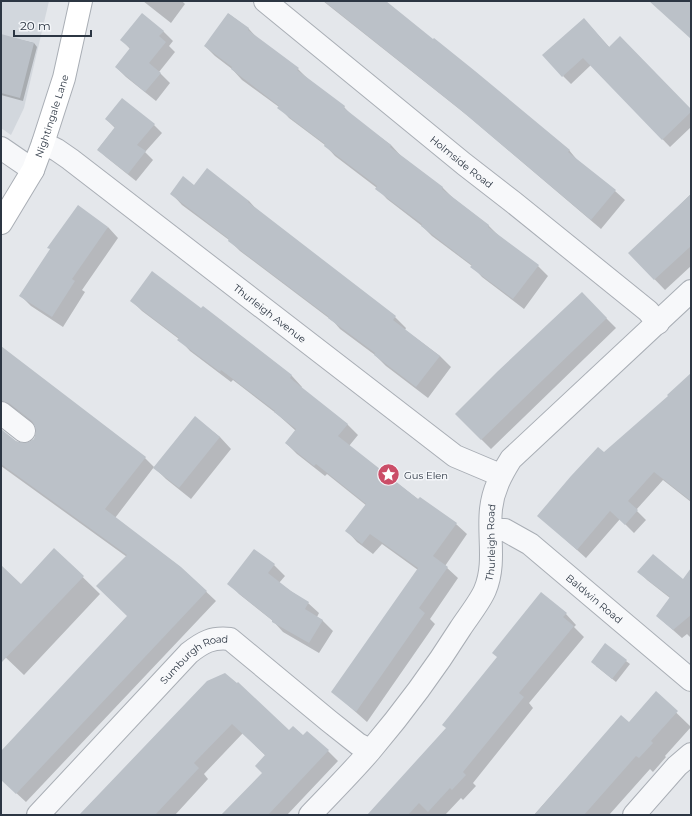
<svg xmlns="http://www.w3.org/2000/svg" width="692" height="816" font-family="Montserrat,sans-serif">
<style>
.built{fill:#d2d7dd}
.shadow{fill:#0003}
.building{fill:#bbc1c8}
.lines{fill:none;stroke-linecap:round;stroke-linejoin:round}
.street-casing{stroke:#a9aeb5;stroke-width:24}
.secondary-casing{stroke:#a9aeb5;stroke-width:24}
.street{stroke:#f7f8fa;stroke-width:22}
.secondary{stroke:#fff;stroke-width:22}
.labels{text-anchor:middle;stroke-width:3;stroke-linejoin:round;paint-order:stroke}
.street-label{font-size:10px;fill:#2c3643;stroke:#f4f6f9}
.poi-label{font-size:10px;fill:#2c3643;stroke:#f4f6f9;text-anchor:start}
</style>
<rect width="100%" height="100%" fill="#e4e7eb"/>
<path class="built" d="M1,1H49L24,108L11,135L1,128Z"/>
<path class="shadow" d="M143,1H182L185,4L171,23Z
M323,1H384L569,150L578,161L615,191L625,200L601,229L468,116Z
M229,14L249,29L259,40L298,69L308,79L344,107L354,118L391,145L401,156L443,188L453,198L488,225L499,236L538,266L548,276L524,309L482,277L472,266L432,236L422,226L387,199L377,188L335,156L325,145L289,118L279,107L242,80L232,69L215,56L205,46Z
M591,27L610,48L691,110V127L670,147L591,65L571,84L563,76Z
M163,31L173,41L169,46L175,52L159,72L170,83L156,101L126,77L116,67L130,49L122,40Z
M1,35L34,43L37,47L23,101L1,95Z
M122,100L154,125L162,133L145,152L153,160L136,181L106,157L98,149L115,128L106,119Z
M195,186L249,201L259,212L395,317L406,328L405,330L440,356L451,367L428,398L386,366L375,355L340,329L334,322L240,251L229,240L182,205L171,193Z
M691,194V266L665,290L630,254Z
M108,227L118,238L82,290L85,292L63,327L31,306L21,296Z
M582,294L616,328L491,449L481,439Z
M132,301L202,310L203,307L292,376L302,387L301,388L347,424L358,435L349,446L419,500L456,524L467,534L445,566L458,578L430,619L435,624L367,722L333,692L418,570L382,544L373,554L357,542L347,531L367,506L327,474L325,476L297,454L286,443L296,431L277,414L233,380L231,382L190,351L179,339L142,311Z
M1,348L145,458L155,468L195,418L220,437L231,449L191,499L166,479L154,467L115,518L180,567L216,601L26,802L1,779V753L128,616L127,557L1,466V430L16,442L22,444H29L34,440L37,433L36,426L19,412L13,410L1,414Z
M691,374V502L663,480L636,510L646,520L634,533L620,519L586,558L539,516L604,454L669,396Z
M55,550L100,594L24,675L1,653V566L21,585Z
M255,551L274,565L285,576L279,583L308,603L319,613L317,617L322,620L333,631L319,653L283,632L273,621L239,594L229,583Z
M639,572L691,588V638L687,634L682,638L657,616L670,598L647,580Z
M541,594L566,614L576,625L574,627L584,637L529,703L533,708L473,783L476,786L463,800L461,798L445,815H368L447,728L498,657Z
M626,661L630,664L616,682L596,666Z
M207,682L289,731L303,737L328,751L338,761L287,815H223L263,773L266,756L243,733L204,774L208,779L175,815H80Z
M656,693L691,727L665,756L666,757L653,772L650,769L609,815H534L621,717L629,723Z"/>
<path class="building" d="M324,1H386L433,39L434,38L475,71L570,150L568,152L616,190L591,220L457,107Z
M649,1H691V39Z
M142,13L164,31L159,36L166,42L149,63L161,73L145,92L115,67L130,48L120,40Z
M228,13L249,28L248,30L299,68L297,70L345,106L344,108L391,145L390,147L443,187L442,189L489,225L488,227L539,265L513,299L470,267L472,265L421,226L422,224L375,189L377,186L324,146L325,144L277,108L279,106L231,69L232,67L204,46Z
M584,18L609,47L620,36L691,109V112L662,140L583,58L562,77L542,55Z
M1,34L34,43L20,98L1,93Z
M122,98L155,124L137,145L146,151L128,174L97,150L115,127L105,119Z
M207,168L249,201L248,202L396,316L393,320L440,356L416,387L374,355L375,353L328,318L329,317L228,241L229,239L170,194L183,176L194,185Z
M691,194V246L654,280L628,253Z
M78,205L108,227L72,279L75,281L52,317L19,296L50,249L47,248Z
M152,271L201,308L203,306L292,375L290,378L348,424L338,436L418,499L420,497L457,523L433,556L448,567L419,608L425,613L356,712L331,692L418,568L370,534L362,544L345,531L366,504L316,464L314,466L285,443L296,429L274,412L275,411L221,370L220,372L177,340L179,338L130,301Z
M582,292L607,318L481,440L455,414L498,371Z
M1,346L146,457L105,509L181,567L207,591L16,794L1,780V751L127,616L96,586L127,555L1,464V429L16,441L23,443L29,442L34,439L36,432L35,426L32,421L9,403L1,401Z
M691,373V501L654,472L628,501L638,510L625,525L610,511L577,550L537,516L571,476L598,447L604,452L668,396L667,395Z
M195,416L220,437L179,488L153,468Z
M54,548L84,576L1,663V565L21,584Z
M254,549L275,564L268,573L291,591L309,602L305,609L323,620L309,643L272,622V620L227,584Z
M653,554L683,579L691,568V615L673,630L656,616L670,597L637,572Z
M541,592L567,613L563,617L574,626L519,693L524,697L463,772L466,775L452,790L450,788L428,812L419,803L408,815H367L446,728L442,725L497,657L492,653Z
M605,643L627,660L612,679L591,662Z
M225,673L237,683L238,682L289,730L293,726L303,735L307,731L329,750L268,815H221L262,773L255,766L265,755L232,724L194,763L199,768L155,815H79L207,681Z
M656,691L678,711L651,741L653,743L639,758L636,756L584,815H534L621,715L629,722Z"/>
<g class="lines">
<defs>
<g id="street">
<path id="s1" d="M265,1L464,164L513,202L648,311L658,323"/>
<path id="s2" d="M43,143L57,150L70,159L455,456L500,475"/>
<path d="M1,148L33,170"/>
<path d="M1,413L24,431"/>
<path id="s3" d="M491,530H505L530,544L691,680"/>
<path id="s4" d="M38,815L189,653C203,642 212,637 230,639L329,721L358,744L370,750"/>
<path id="s5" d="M310,815C330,794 351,773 370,751C403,712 433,672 460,629C467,618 480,602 485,590C496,564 488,536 491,509C493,490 501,475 511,459L691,291"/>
<path d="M634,815L677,766L691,754"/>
</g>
<g id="secondary">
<path id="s6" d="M1,223L33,170L43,143L64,78L81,1"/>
</g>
</defs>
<use href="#street" class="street-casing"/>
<use href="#secondary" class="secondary-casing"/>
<use href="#street" class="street"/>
<use href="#secondary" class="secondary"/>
</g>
<defs>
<symbol id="sight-disc" viewBox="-11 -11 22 22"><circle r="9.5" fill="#cb4e68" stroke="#f4f6f9"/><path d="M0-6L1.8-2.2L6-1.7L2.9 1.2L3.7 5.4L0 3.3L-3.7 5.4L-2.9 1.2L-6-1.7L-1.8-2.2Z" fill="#fff"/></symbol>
</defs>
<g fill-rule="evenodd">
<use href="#sight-disc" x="376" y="462" width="25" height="25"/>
</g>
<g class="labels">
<g class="street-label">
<text dy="4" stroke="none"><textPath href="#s6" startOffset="119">Nightingale Lane</textPath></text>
<text dy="4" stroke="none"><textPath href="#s1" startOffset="254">Holmside Road</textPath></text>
<text dy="4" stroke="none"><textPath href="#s2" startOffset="284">Thurleigh Avenue</textPath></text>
<text dy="4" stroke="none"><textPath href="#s5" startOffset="334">Thurleigh Road</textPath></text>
<text dy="4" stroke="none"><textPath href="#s3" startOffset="127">Baldwin Road</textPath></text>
<text dy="4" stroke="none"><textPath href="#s4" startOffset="223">Sumburgh Road</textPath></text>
</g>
<g class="poi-label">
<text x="404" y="479">Gus Elen</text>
</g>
</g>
<rect width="692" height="816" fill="none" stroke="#2c3643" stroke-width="4"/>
<path d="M14 30v6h77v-6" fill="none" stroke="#2c3643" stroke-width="2"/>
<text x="20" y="30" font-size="12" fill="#2c3643" stroke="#f4f6f9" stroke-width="3" paint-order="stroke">20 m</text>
</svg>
